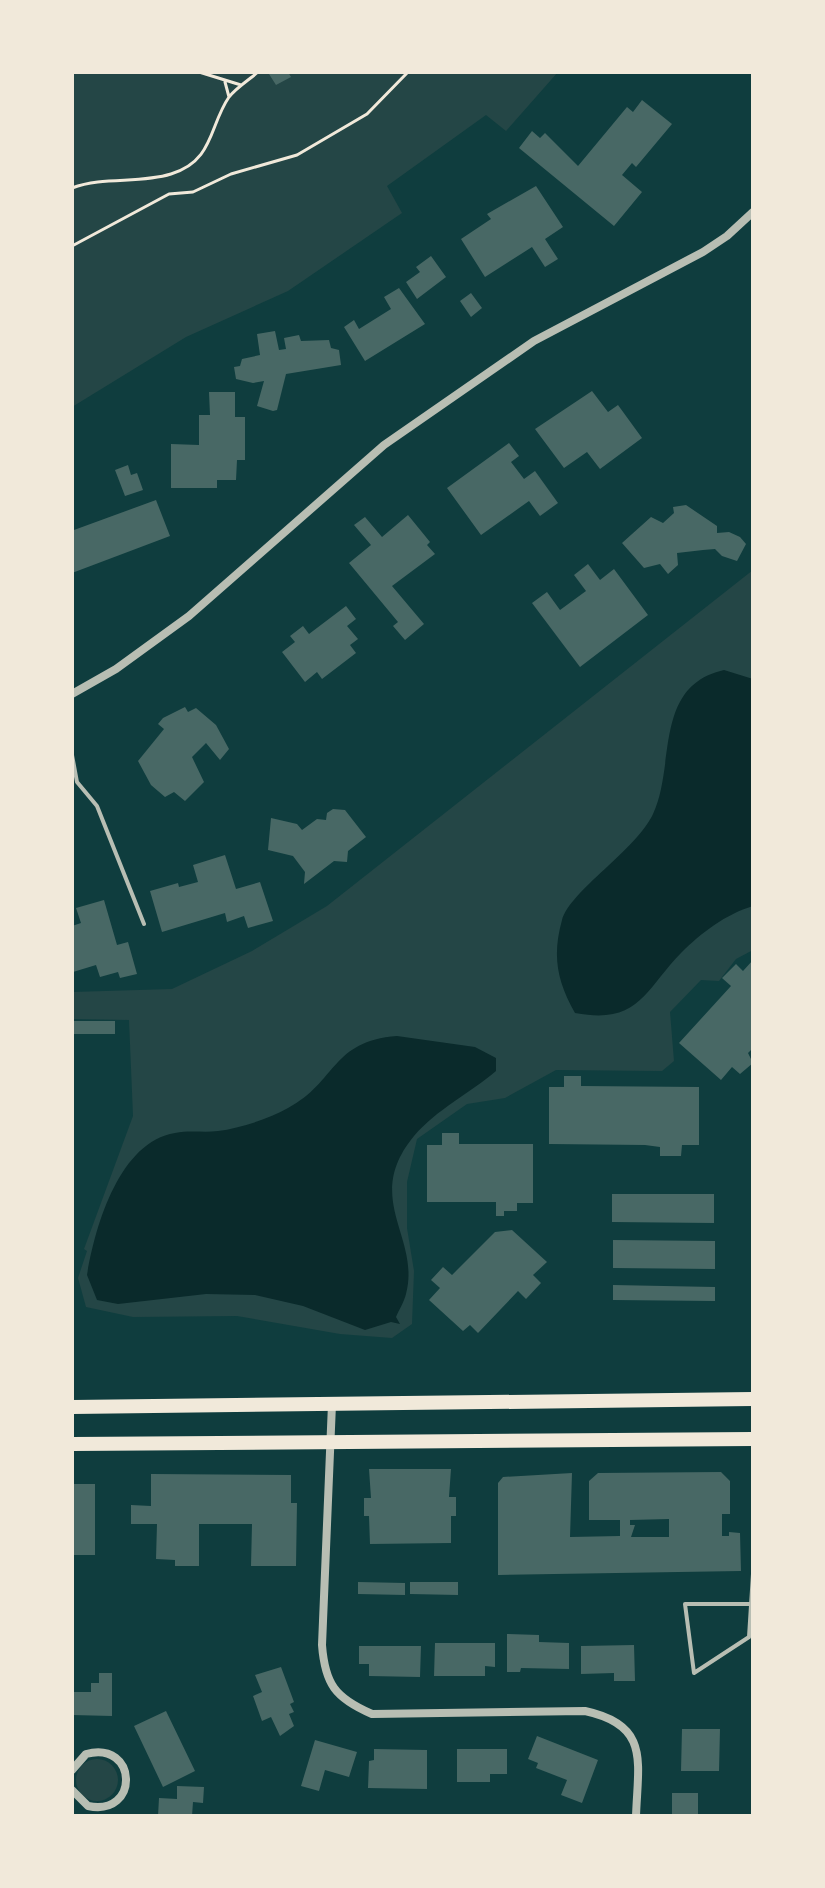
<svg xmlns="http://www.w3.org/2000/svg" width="825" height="1888" font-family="Helvetica,sans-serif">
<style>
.green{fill:#244646}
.water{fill:#0a2a2b}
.building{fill:#486865;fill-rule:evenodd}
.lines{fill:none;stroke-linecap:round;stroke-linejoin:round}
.path{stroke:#f1e9da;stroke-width:3}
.service{stroke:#b8beb3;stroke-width:4}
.minor{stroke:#b8beb3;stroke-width:8}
.primary{stroke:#f1e9da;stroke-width:14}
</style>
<rect width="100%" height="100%" fill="#0f3d3e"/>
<path class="green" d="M72,72H558L506,131L486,115L387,186L402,213L288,291L186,337L72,407Z
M753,570V950L736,959L719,981L701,980L670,1012L674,1061L662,1071L556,1070L505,1098L467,1104L417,1139L407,1182V1228L414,1271L412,1324L392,1338L340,1334L237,1316L133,1317L86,1307L78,1278L87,1251L84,1249L133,1116L129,1020L72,1019V992L172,989L252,951L327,906Z
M76 1780a21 21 0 1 1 42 0a21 21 0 1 1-42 0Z"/>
<path class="water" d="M724,670L753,679V906C726,914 701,933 681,953C644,991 639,1025 575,1013C557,981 552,956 562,920C570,891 636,850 653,814C676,765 653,686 724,670Z
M397,1036L475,1047L496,1058V1071C469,1094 437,1109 414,1136C362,1199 421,1237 406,1294C404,1302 399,1310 396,1317L400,1324L391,1322L365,1330L303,1306L255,1295L206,1294L118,1304L97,1300L87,1275C95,1227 119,1142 175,1133C190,1130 204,1133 218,1131C240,1128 269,1119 288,1108C337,1082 331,1041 397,1036Z"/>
<path class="building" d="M288,72L291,77L276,85L269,74Z
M642,100L672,124L636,167L632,163L622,175L642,192L614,226L519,148L532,131L540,138L545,133L578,166L627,107L633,112Z
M536,186L563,227L545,239L558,259L545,267L532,247L485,277L461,239L491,219L487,214Z
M431,256L446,277L417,299L406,282L420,272L416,267Z
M399,288L425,324L365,361L344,327L354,320L359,329L391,309L384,297Z
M471,293L482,308L471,317L460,301Z
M275,331L279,350L286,349L284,338L299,335L301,341L329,340L331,348L339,350L341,365L286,374L277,410L273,411L257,406L264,381L253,383L236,379L234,367L240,366L242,359L260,355L257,334Z
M592,391L608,412L618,405L642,438L600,469L587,452L564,468L535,429Z
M209,392H235V417H245V460H237L236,480H217V488H171V444L199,445V415H210Z
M509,443L519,456L511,462L524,479L535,471L558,503L540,516L529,501L481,535L447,488Z
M128,465L131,475L137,473L143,490L125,496L115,470Z
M156,500L170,536L72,573V525L74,530Z
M686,505L717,526V533L729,532L740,537L746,544L737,561L722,556L715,549L703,550L677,553L678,565L668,574L660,564L644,568L622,543L651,517L663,523L674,513L673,507Z
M408,515L430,542L427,545L435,554L392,586L424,624L405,640L393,626L398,622L349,563L371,545L354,525L365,517L382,537Z
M588,564L600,580L614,569L648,615L580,667L532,603L547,592L560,610L586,591L574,575Z
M346,606L356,619L347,626L358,639L350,645L356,653L322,679L317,672L305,682L282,652L295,642L290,636L303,626L309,634Z
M185,707L188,712L196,708L216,725L229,749L220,760L206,743L192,757L204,782L185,801L174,792L165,797L151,785L138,761L164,729L158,724L163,718Z
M333,809L345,810L366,837L348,851L347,862L334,861L304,884L305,872L293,856L268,850L271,818L297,824L302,830L317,819L326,820L327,813Z
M225,855L236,889L260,882L273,921L248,928L244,916L227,922L225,913L162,932L150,891L178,883L179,887L198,882L193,865Z
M104,900L117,945L128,942L137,974L120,978L118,972L100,977L96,965L73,972L72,926L81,923L76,908Z
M753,960V1048L748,1053L753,1063L740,1074L732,1067L721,1080L679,1043L731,986L722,978L736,964L743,971Z
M72,1021H115V1034H72Z
M564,1076H581V1086L699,1087V1145H682L681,1156H660V1147L645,1145L549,1144V1087H564Z
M442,1133H459V1144H533V1203H517V1211H504V1216H496V1202H427V1145H442Z
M612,1194H714V1223L612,1222Z
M512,1230L547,1262L533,1275L541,1283L526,1299L518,1291L478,1333L470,1325L463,1331L429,1300L440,1288L431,1280L443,1267L452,1275L495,1232Z
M613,1240L715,1241V1269L613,1268Z
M613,1285L715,1287V1301L613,1300Z
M369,1469H451L449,1497H456V1516H451V1543L370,1544L369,1516H364V1498H371Z
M721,1472L730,1481V1514H722V1536H729V1532L740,1533L741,1571L498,1575V1483L503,1477L572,1473L570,1537L620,1536V1520H589V1481L598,1473ZM669,1519V1537H631L635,1525H630V1520Z
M151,1474L291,1475V1503H297L296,1566H251L252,1524H199V1566H175V1560L156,1559L157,1524H131V1505L151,1506Z
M72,1484H95V1555H72Z
M358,1582L405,1583V1595L358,1594Z
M410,1582H458V1595L410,1594Z
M507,1634L539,1635V1642L569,1643V1669L521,1668L520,1672H507Z
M435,1643H495V1667L485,1666V1676H434Z
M634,1645L635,1681H614V1673L581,1674V1646Z
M359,1646H421L420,1677L369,1676V1664H359Z
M281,1667L294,1702L290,1704L294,1712L289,1714L294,1726L280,1736L271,1717L262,1721L253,1696L262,1692L255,1675Z
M99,1673H112V1716L72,1715V1692H91V1683H99Z
M166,1711L195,1771L163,1787L134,1726Z
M682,1729H720L719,1771H681Z
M537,1736L598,1760L582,1803L561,1795L567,1780L536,1768L538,1763L528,1759Z
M315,1740L357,1752L349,1777L325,1770L319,1791L301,1786Z
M374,1749L427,1750V1789L368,1788L369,1761L374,1760Z
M457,1749H507V1774H490V1782H457Z
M177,1786L204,1787L203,1803L193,1802L192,1816H158L159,1798L177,1799Z
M672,1793H698V1816H672Z"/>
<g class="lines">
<path class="path" d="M199,72L241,85
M225,82L229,97
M72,188C104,176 139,184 171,174C214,161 209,126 229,97C237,87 249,80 258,72
M72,246L169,194L193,192L231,174L297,155L367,114L408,72"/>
<path class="service" d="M72,755L77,782L97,806L144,924
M749,1604H685L694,1673L749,1637L753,1574"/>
<path class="minor" d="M72,694L116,669L189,616L384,445L534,341L703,252L727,236L753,212
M332,1404L322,1645C325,1684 335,1698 372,1714L585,1711C650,1725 638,1761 636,1816
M72,1770L86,1754C138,1740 140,1817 88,1806L72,1790"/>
<path class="primary" d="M72,1407L753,1399
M72,1444L753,1439"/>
</g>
<rect width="825" height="1888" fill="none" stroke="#f1e9da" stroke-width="148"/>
</svg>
